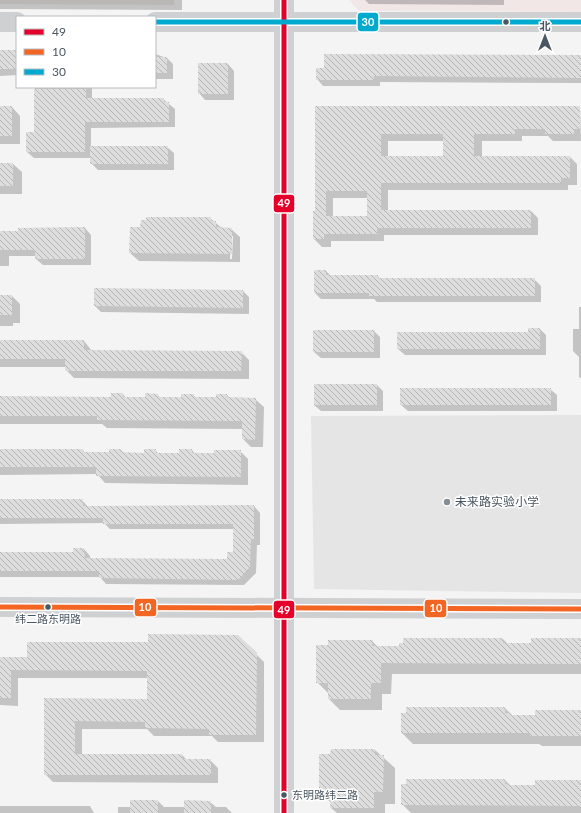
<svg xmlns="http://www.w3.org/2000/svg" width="581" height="813" font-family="Lato,'Noto Sans SC',sans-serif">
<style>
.commercial{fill:#e8e7e3}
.education{fill:#e6e5e6}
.medical{fill:#f1e7e6}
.shadow{fill:#0003;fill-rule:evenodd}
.building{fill:url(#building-back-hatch);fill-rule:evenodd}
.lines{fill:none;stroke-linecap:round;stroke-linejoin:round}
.minor{stroke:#ced0d2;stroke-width:20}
.bus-1-casing{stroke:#fff;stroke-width:8}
.bus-2-casing{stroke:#fff;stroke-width:8}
.bus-3-casing{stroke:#fff;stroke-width:8}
.bus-1{stroke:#e4002b;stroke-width:5}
.bus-2{stroke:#f26522;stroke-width:5}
.bus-3{stroke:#00a9ce;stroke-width:5}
.bus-dot{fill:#4a5661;stroke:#fff;stroke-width:1.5}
.poi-dot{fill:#868d94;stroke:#fff;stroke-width:1.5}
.labels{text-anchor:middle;stroke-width:3;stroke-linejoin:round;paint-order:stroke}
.bus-label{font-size:11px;fill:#4a5661;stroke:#fff}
.poi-label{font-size:12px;fill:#4a5661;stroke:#fff;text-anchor:start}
.line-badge{stroke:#fff;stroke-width:1.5}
.badge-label{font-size:11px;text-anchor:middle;font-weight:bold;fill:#fff}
</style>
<defs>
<pattern id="building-back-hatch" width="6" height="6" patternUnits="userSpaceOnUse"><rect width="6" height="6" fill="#ddddde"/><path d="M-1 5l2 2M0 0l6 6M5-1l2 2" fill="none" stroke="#b5b6b7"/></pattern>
</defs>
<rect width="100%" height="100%" fill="#f4f4f4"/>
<path class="commercial" d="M0,0H174V5L0,4Z"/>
<path class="education" d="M581,415V593L314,589L311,416Z"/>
<path class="medical" d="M349,0H581V12L359,11Z"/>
<path class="shadow" d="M0,0H182V10L0,9Z
M365,0H504V5L369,4Z
M0,52H17V75L0,76Z
M155,54L167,58L173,64V79H155Z
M581,56V83L380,82V86H323L317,79Z
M228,64L234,71V100H205L199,93Z
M35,87H92V99H163L175,109V127L91,128V147H167L174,153V170H98L91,163V158H34L27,152L35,133Z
M0,107H12L20,116V144H0Z
M316,107H580L581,141H553L548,136H522V141H482V157H570L577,164V185H568V190H388V211H531L538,218V235H384V241H331V247H322L314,239V212H316ZM388,141H444V157H388ZM333,198H368V217H333Z
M0,164H13L22,172V194H0Z
M210,218L223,229H231L240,237V262L139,261L130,253L141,228ZM231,236H233L232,259H230Z
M85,228L91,235V265H43L36,259V256H9V266H0V232Z
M326,271L331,276H378L380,279H534L541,286V302H377L374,299H321L315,293Z
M243,291L249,297V314L101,312L95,306Z
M0,296H12L20,304V323H13V326H0Z
M579,307H581V378L579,377V357L573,351V329H579Z
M540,329L546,335V355H405L398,349L529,333Z
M374,331L380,337V358H321L314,352Z
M0,341H84L92,351L241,352L249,360V379L74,378L66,370V367H0Z
M377,385L383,391V411H321L314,405Z
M550,389L557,395V411H408L401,405Z
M123,394L126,398H146L157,395L161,398H182L193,395L197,398H217V395H227L230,398L255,399L264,407L263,447H251L243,439V429L107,428L102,424H0V397L112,398Z
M0,450H83L85,453H110L121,450L124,453L145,454L155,450L159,454H180L192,450L195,454H215L240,451L248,459V485L105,483L97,474L0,475Z
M0,500H82L88,507L254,506L260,513V545H257L256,573L244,585L106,584L100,577H0V553H74L84,549L90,556V559L228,560L234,553V529H110L104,523L0,524Z
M238,636L264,662V742H218L212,736H154L147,729H82V755H182L187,760H210L218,768V783L53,782L45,774V699L148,700V678H18V706L0,705V658H28L149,643Z
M503,639L508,644H532L581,639V674H392L391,694H382V710H340L329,699V694L317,682L372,641L378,647H400Z
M505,708L513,716H536L581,711V746H542L539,744H413L402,733Z
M375,750L395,768V804H385V813H337L331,808V803L320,791Z
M505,780L511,786H536L581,781V813H411L402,804Z
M131,801H158L164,807H185L210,802L216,807H226L232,813H118V807H131Z
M0,806H90L94,813H0Z"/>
<path class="building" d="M0,50H17V69H0Z
M324,54L581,55V78L374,76V80H316V68H324Z
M155,57H167V73H155Z
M198,63H228V94H198Z
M34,89H86V98H164V102H169V122H85V152H26V132H34Z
M0,106H12V136H0Z
M315,106H580V129H574V134H545V129H515V134H474V156H570V178H561V183H381V210H531V228H377V234H324V239H313V211H315ZM381,134H443V156H381ZM326,191H367V216H326Z
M90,146H168V164H90Z
M0,163H13V186H0Z
M146,217H211V221H216V227L232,228V254L129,253L130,227H140L141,220H146Z
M85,227V259H35V250H0V231H18V228Z
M314,270H326V275H378V278H535V296H369V293H314Z
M94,288L243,290V308L94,306Z
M0,295H12V315H0Z
M528,328H540V349H397V332H528Z
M313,330H374V352H313Z
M0,340H84V350L242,351L241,371H65V359H0Z
M314,384H377V405H314Z
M400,388H551V405H400Z
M111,393H123V397H145V393L158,394V397H181V394H194V397H216V394H227V397L256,398L255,440L242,439V421L97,420V416H0V396L111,397Z
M0,449H83V452H109V449H121V452L144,453V449H156V453H179V449H192V453H214V450H241V477L96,476V467H0Z
M0,499H83V506L254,505V539H251L250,567L238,580L99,578V571H0V552H73V548H84L85,558L227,559V552H233V524H103V518H0Z
M148,634L238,635L257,653L256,735H209V729L145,728V722L75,721V754H182V759H211V775H44V698L147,699V671L11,670V698H0V657H27V642H148Z
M403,638H503V643H531V638H581V664L381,663V683H371V699H328V683H316V645H328V640H373L372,646H399V643H403Z
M406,707H505V713H510V715H535V710H581V736H530V733H401V713H406Z
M331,749H375V755H384L383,792H374V808H330L331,792H319V754H330Z
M406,779H505V784L510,785H535V780H581V806L401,805V784H406Z
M130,800H158V813H130Z
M184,800L211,801V813H184Z"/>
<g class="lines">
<path class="minor" d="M284,0V813
M0,22H17
M155,22H581
M0,607L581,609"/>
<defs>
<path id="bus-1" d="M284,0V813"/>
<path id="bus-2" d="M0,607L581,609"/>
<path id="bus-3" d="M155,22H581"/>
</defs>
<use href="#bus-1" class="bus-1-casing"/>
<use href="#bus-2" class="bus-2-casing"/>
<use href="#bus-3" class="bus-3-casing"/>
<use href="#bus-1" class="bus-1"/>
<use href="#bus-2" class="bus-2"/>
<use href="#bus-3" class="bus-3"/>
</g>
<g class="bus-dot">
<circle cx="506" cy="22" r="3.5"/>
<circle cx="48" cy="607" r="3.5"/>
<circle cx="284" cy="795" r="3.5"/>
</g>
<circle class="poi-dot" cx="447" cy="502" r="4"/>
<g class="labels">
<g class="bus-label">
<text x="48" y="623">纬二路东明路</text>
<text x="292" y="799" text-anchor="start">东明路纬二路</text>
</g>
<g class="poi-label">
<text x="455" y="506">未来路实验小学</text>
</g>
</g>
<g class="line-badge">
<rect x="357" y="12" width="22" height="20" rx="4" fill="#00a9ce"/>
<rect x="273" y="194" width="22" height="19" rx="4" fill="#e4002b"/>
<rect x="134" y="598" width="23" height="19" rx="4" fill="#f26522"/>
<rect x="424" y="599" width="23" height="19" rx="4" fill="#f26522"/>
<rect x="273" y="600" width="22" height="19" rx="4" fill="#e4002b"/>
</g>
<g class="badge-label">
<text x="368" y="26">30</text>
<text x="284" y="207">49</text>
<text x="145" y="611">10</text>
<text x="436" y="612">10</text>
<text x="284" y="614">49</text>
</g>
<rect x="16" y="16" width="140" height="72" fill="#ffffff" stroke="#b7bbc0"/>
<rect x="24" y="29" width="20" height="6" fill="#e4002b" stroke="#b7bbc0"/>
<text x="52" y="36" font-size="12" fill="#4a5661">49</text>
<rect x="24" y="49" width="20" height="6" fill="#f26522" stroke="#b7bbc0"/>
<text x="52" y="56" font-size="12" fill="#4a5661">10</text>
<rect x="24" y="69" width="20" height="6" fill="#00a9ce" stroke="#b7bbc0"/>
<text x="52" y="76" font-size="12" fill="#4a5661">30</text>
<g transform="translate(545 36)" stroke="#ffffff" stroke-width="3" paint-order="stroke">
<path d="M0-3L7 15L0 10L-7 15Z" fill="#4a5661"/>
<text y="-6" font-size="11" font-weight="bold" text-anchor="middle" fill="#4a5661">北</text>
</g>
</svg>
